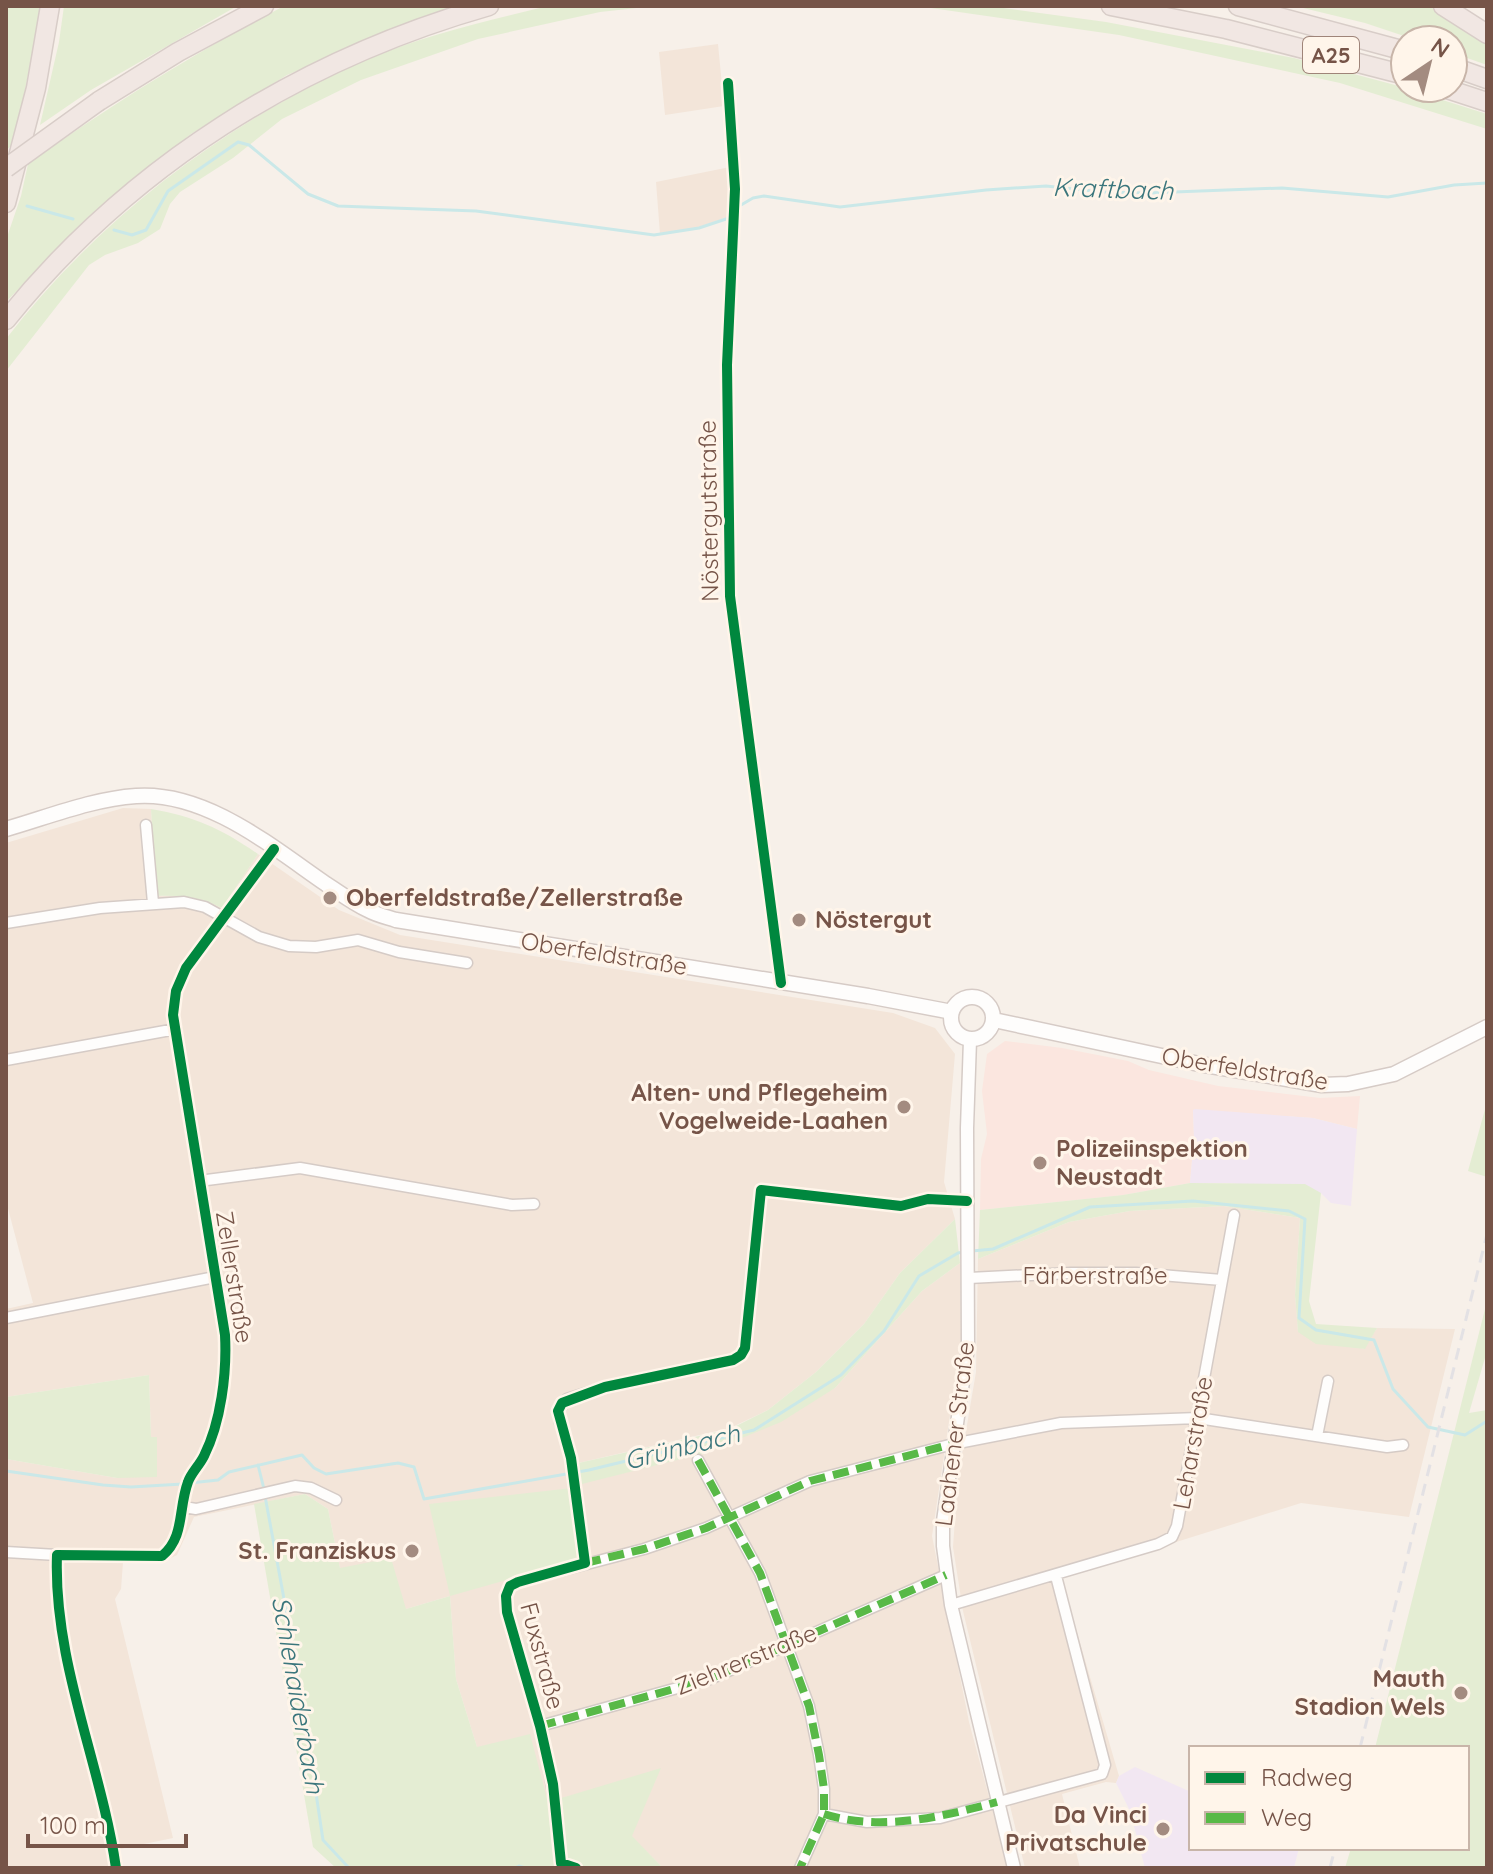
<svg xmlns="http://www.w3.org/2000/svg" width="1493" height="1874" font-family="Quicksand,sans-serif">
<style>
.residential{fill:#f3e5d9}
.commercial{fill:#fbe6df}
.education{fill:#f2e7f2}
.green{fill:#e4edd3}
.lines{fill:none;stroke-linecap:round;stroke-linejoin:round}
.stream{stroke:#cae8e8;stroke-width:3}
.minor-casing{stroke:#d5cbc6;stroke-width:13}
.tertiary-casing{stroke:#d5cbc6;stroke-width:15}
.secondary-casing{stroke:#d6cbc6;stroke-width:17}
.motorway-casing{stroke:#d8cdc8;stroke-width:21}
.minor{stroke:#fefdfc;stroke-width:10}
.tertiary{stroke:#fefdfc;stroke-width:12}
.secondary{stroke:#fefdfc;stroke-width:14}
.motorway{stroke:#f1e7e3;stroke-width:18}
.rail{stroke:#e3e1e4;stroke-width:3;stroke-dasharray:12 8;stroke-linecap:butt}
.motorway-bridge-casing{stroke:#d8cdc8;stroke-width:21;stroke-linecap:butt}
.motorway-bridge{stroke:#f1e7e3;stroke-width:18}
.quiet{stroke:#58b947;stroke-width:8;stroke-dasharray:16 8;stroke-linecap:butt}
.cycleway-casing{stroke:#fff5ea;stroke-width:15}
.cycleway{stroke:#00873e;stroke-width:10}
.poi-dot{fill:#a38b80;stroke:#fff5ea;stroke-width:3}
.labels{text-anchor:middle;stroke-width:6;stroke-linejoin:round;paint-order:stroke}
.shield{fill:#fff5ea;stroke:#9f8479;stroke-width:2}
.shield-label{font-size:22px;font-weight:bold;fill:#765448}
.street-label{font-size:24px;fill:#765448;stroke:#fff5ea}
.poi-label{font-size:24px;font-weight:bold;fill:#765448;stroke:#fff5ea;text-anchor:end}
.water-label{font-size:26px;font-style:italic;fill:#3b767c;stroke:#fff5ea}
</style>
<rect width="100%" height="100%" fill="#f7f0e9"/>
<path class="residential" d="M718,44L724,106L665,115L659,52Z
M730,167L731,218L693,230L660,234L656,182Z
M123,808L151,809L156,896L183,895L203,899L222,908L258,854L339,910L400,935L893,1013L935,1028L955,1054L944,1182L955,1219L900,1273L864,1324L816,1372L768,1410L730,1428L574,1464L578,1484L705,1453L835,1388L922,1291L960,1263L961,1341L932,1536L969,1722L1008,1868H663L631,1836L548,1802L477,1747L456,1679L450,1596L406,1609L340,1568L328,1509L305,1494L194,1517L177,1555L163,1562H123L121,1589L115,1599L173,1838L120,1849L122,1868H6V1459L117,1478L156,1437H151L149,1375L6,1397V1309L33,1303L6,1201V843Z
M1224,1206L1300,1218L1295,1295L1298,1331L1364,1349L1377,1328L1455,1329L1409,1517L1301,1503L1061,1578L1119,1776L1116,1783L1106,1782L1062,1794L1080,1868H1025L963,1611L953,1547L958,1478L976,1372L978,1259L1069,1222L1130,1211Z"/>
<path class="commercial" d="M1005,1041L1062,1048L1128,1061L1149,1070L1218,1086L1320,1098L1360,1096L1357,1129L1313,1118L1193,1110L1194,1138L1190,1183L1123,1195L980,1210L981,1159L987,1134L982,1091L987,1054Z"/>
<path class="education" d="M1195,1109L1313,1118L1357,1129L1351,1206L1331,1203L1321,1193L1229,1183H1190L1194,1138L1193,1110Z
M1135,1767L1191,1792V1848H1299L1294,1868H1145L1130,1811L1116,1783L1119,1776Z"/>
<path class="green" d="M6,6H41L15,143L6,150Z
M64,6H237L91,90L40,125L59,42Z
M284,6H463L422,19L287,75L191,134L88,217L6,302V240L21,196L28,164C110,105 195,53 284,6Z
M548,6H655L600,12L478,39L361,80L282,119L233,158L180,192L170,204L160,229L138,243L105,255L89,265L6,371V339C100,217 227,121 368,59C422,36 490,20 548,6Z
M917,6H989L1106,22L1294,58L1395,85L1487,114V129L1340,83L1119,35Z
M1295,6H1429L1487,43V65L1453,53V40H1416L1365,23Z
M151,809C196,817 220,828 258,854L222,908C199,897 181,895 156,896Z
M1487,1102V1177L1468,1171Z
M1190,1183L1305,1184L1321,1193L1309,1301L1316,1324L1377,1328L1365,1349L1316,1344L1298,1332L1295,1295L1300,1218L1224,1206L1130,1211L1069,1222L978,1259L980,1210L1123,1195Z
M955,1219L960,1263L922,1291L835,1388L781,1422L705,1453L578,1485L574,1464L730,1429L768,1410L816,1372L864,1324L900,1273Z
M1487,1301V1351L1469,1413L1487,1410V1868H1345L1351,1848H1467V1748H1375Z
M149,1375L151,1437H157V1477L117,1478L6,1459V1397Z
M572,1488L580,1559L450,1596L456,1679L477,1747L530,1734L548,1802L661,1768L632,1836L663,1868H336L313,1847L254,1504L305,1494L328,1509L340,1568L391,1558L406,1609L450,1596L429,1504Z"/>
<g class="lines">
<path class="stream" d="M741,205L753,198L764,196L840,207L986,190L1046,186L1103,192L1148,193L1282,188L1388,197L1454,185L1487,183
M27,206L73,219
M114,230L132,235L146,230L168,191L238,142L249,145L308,194L338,206L476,211L654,235L699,228L729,218
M972,1251L993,1249L1090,1207L1193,1201L1289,1211L1305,1219L1299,1318L1316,1330L1374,1340L1393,1389L1428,1427L1465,1435L1487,1421
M258,1465L264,1489
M6,1471L103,1485L131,1487L183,1484
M190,1483L218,1480L229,1472L302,1455L314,1468L326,1474L398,1463L414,1467L424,1499L589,1470L754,1430L841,1375L884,1331L919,1276L958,1253L964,1252
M265,1496L299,1680L323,1840L349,1868
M515,1868L519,1866L525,1868"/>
<defs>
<path id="minor" d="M728,83L735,189L727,365L730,596L781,983
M146,825L153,903
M6,923L100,908L184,902L205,907L259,937L289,946L316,947L358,940L399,952L467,963
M6,1060L176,1029
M199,1181L300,1168L512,1205L534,1204
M969,1278L1071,1273H1136L1222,1280
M6,1318L215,1277
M560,1423L558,1411L567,1399L605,1387L733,1360L741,1355L745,1348L761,1190L901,1206L928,1199L967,1201
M1317,1436L1328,1381
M698,1460L760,1573L809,1706L819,1755L824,1789V1814L800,1868
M184,1507L196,1509L295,1486L311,1488L336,1500
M6,1552L57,1555
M951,1605L1158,1544L1172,1537L1177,1526L1234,1215
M540,1726L710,1679L946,1575
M556,1814C548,1745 526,1679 507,1612L506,1596L510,1586L518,1582L644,1549L706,1528L810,1481L953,1444L1061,1423L1198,1418L1387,1447L1403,1445
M824,1814L867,1822L940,1818L1102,1774L1105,1765L1056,1576
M116,1868C101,1764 53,1662 57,1555L162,1556C185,1537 178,1509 188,1482C191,1473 199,1466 204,1456C221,1422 227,1373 225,1335L173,1015L176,991L186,968L274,849"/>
<path id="tertiary" d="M970,1040L967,1128L968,1347L943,1521V1546L951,1605L1014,1868"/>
<path id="secondary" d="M6,829C48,817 92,799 136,796C206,791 272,847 326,884C340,893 353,903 368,910C377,915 387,917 396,920L868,996L952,1012
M951 1018a21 21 0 1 1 42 0a21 21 0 1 1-42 0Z
M994,1020L1199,1064L1322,1085L1348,1084L1394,1074L1487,1027"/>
<path id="motorway" d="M1111,6L1226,29L1405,75
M1238,6L1405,51
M1443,6L1487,34
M1453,67L1487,79
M1444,88L1487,102
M99,101L178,52L264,6
M6,203L36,88L50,6
M6,320C130,166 299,60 489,6"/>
</defs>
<use href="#minor" class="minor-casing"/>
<use href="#tertiary" class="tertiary-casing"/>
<use href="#secondary" class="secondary-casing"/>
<use href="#motorway" class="motorway-casing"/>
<use href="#minor" class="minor"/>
<use href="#tertiary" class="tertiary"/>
<use href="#secondary" class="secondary"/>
<use href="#motorway" class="motorway"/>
<path class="rail" d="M1360,1748L1487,1234
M1330,1868L1335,1848"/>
<defs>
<path id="motorway-bridge" d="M6,168L99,101"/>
</defs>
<use href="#motorway-bridge" class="motorway-bridge-casing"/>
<use href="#motorway-bridge" class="motorway-bridge"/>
<path class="quiet" d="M698,1460L760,1573L809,1706L819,1755L824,1789V1814L800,1868
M585,1563L644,1549L706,1528L810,1481L953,1444
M540,1726L710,1679L946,1575
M824,1814C880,1832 941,1817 997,1802"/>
<defs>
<path id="cycleway" d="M728,83L735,189L727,365L730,596L781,983
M116,1868C101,1764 53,1662 57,1555L162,1556C185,1537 178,1509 188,1482C191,1473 199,1466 204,1456C221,1422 227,1373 225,1335L173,1015L176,991L186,968L274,849
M576,1868L561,1863L553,1784L540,1726L507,1612L506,1596L510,1586L518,1582L585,1563L571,1458L558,1411L562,1403L605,1387L733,1360L741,1355L745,1348L761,1190L901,1206L928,1199L967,1201"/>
</defs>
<use href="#cycleway" class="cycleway-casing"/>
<use href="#cycleway" class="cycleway"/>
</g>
<g class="poi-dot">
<circle cx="330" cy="898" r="8"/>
<circle cx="799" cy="920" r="8"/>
<circle cx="904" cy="1107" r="8"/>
<circle cx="1040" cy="1163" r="8"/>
<circle cx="412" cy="1551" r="8"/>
<circle cx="1461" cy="1693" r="8"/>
<circle cx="1163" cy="1829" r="8"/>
</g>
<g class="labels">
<rect class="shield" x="1303" y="37" width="56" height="36" rx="6"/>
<g class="shield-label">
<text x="1331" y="63">A25</text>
</g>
<g class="street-label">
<text transform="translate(709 511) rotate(-91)" y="8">Nöstergutstraße</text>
<text transform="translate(604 954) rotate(9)" y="8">Oberfeldstraße</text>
<text transform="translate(1245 1069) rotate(9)" y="8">Oberfeldstraße</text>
<text x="1095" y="1284">Färberstraße</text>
<text transform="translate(234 1277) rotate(81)" y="8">Zellerstraße</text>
<text transform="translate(955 1434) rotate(-83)" y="8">Laahener Straße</text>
<text transform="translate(1193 1443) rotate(-80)" y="8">Leharstraße</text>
<text transform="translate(542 1656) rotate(75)" y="8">Fuxstraße</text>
<text transform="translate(746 1660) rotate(-22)" y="8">Ziehrerstraße</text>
</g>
<g class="poi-label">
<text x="346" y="906" text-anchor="start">Oberfeldstraße/Zellerstraße</text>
<text x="815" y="928" text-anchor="start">Nöstergut</text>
<text x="888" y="1101">Alten- und Pflegeheim<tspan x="888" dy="28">Vogelweide-Laahen</tspan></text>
<text x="1056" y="1157" text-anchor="start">Polizeiinspektion<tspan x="1056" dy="28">Neustadt</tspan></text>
<text x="396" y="1559">St. Franziskus</text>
<text x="1445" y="1687">Mauth<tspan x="1445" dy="28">Stadion Wels</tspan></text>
<text x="1147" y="1823">Da Vinci<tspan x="1147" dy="28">Privatschule</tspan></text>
</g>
<g class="water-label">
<text transform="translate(1113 189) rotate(2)" y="9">Kraftbach</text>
<text transform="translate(682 1447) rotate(-14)" y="9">Grünbach</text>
<text transform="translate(298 1695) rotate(80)" y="9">Schlehaiderbach</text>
</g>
</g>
<rect width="1493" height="1874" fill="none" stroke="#765448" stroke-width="16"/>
<rect x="1189" y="1746" width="280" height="104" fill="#fff5ea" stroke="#c8b5a9" stroke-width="2"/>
<rect x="1205" y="1772" width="40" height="12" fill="#00873e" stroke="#c8b5a9" stroke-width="2"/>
<text x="1261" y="1786" font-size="24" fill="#765448">Radweg</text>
<rect x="1205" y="1812" width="40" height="12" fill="#58b947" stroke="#c8b5a9" stroke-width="2"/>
<text x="1261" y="1826" font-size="24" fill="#765448">Weg</text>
<g transform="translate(1429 64) rotate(35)"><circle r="38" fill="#fff5ea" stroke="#c8b5a9" stroke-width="2"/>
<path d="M0-6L14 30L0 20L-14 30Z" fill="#a38b80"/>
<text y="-12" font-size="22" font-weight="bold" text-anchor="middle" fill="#765448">N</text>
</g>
<path d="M28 1834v12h158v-12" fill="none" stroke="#765448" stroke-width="4"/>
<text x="40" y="1834" font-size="24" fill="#765448" stroke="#fff5ea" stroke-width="6" paint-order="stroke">100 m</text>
</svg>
